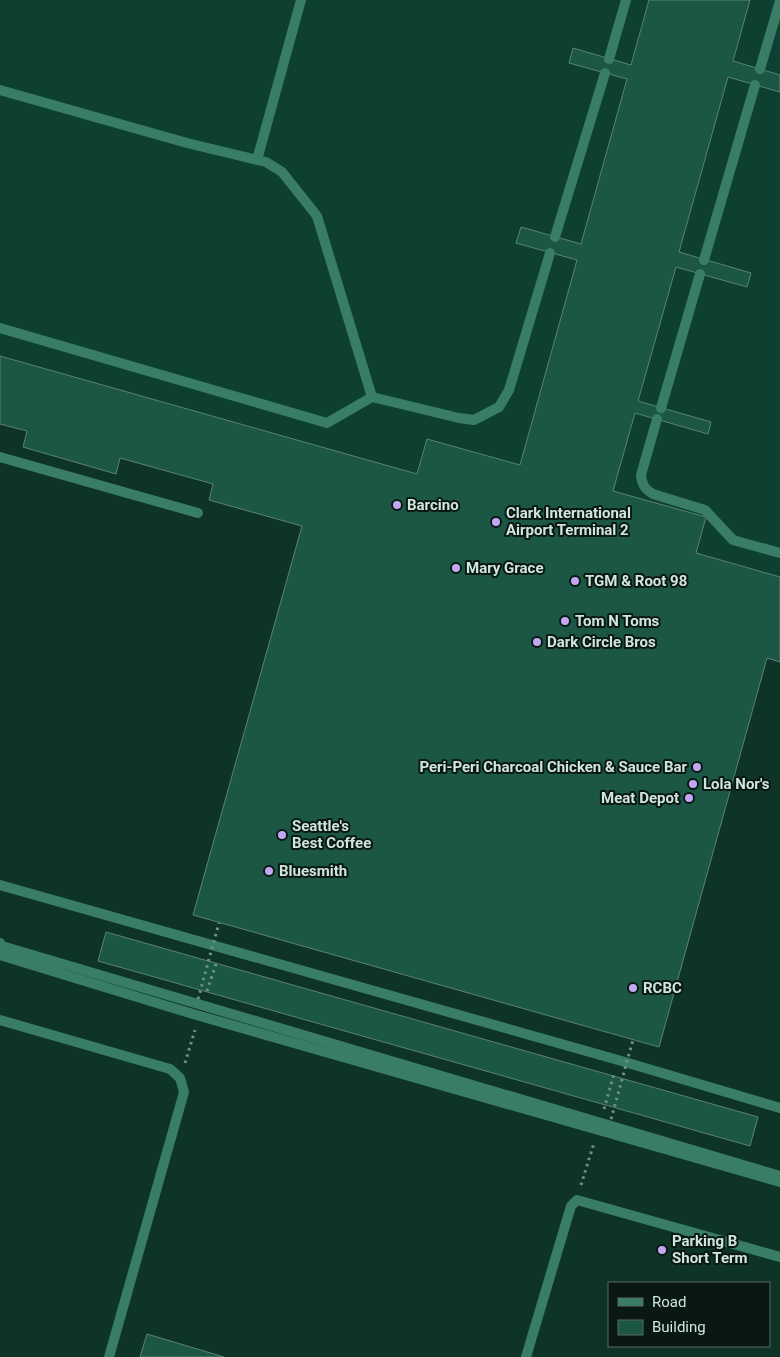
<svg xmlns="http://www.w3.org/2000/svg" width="780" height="1357" font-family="Roboto,sans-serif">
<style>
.built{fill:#0d4031}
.building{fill:#1b5744;stroke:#5c8274}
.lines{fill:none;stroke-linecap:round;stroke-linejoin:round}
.path{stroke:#728f85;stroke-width:3;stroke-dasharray:2.5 4;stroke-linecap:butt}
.service{stroke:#397d67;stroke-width:10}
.minor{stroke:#397d67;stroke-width:10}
.path-bridge{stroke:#728f85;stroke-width:3;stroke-dasharray:2.5 4;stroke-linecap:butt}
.minor-bridge{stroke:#397d67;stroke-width:10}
.poi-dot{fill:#c2a8f2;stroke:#091813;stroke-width:2}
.labels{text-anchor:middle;stroke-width:4;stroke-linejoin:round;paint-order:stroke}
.poi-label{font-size:15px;font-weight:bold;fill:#d0e5dc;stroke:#091813;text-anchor:start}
</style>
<rect width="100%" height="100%" fill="#0e3428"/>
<path class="built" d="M0,0H780V662L767,659L659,1047L193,915L302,526L209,500L213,484L120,458L116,474L23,447L27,431L0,424Z"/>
<path class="building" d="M649,0H750L733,61L780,75V92L728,77L679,252L751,273L747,287L676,267L638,401L711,422L708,434L635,413L613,491L706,517L696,553L780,577V662L767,658L659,1047L193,915L302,526L209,500L213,484L120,458L116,474L23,447L27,431L0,424V356L417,474L427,439L520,465L577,260L516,243L521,227L581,244L627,79L569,63L573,48L631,65Z
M106,932L758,1117L750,1146L98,961Z
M147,1334L224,1357H140Z"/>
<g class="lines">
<path class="path" d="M207,991L217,961
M185,1063L195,1030
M604,1109L614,1074
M581,1185L594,1143"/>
<path class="service" d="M609,59L626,0
M760,69L780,1
M0,90L187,143L266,162L282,172L317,216L372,397
M257,160L301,0
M555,237L605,73
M704,260L755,85
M0,328L327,423L372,397L459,418L474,420L499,407L509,390L550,253
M661,408L700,274
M657,419L641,475C642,485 645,489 653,494L705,510L733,540L780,553
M0,457L198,513
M0,943L2,946L780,1176
M0,1020L170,1069L180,1078L184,1092L109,1357
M526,1357L571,1206L577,1200L780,1257"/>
<path class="minor" d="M0,885L618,1060L780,1108"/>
<path class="path-bridge" d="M198,999L219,923
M611,1119L633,1040"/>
<path class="minor-bridge" d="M0,955L193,1014L780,1182"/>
</g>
<g class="poi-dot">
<circle cx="397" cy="505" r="5"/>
<circle cx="496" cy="522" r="5"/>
<circle cx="456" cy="568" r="5"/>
<circle cx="575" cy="581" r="5"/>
<circle cx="565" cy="621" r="5"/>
<circle cx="537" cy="642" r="5"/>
<circle cx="697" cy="767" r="5"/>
<circle cx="693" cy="784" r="5"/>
<circle cx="689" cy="798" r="5"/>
<circle cx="282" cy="835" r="5"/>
<circle cx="269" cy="871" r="5"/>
<circle cx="633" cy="988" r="5"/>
<circle cx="662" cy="1250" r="5"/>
</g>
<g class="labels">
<g class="poi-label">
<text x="407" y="510">Barcino</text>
<text x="506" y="518">Clark International<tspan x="506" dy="17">Airport Terminal 2</tspan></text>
<text x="466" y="573">Mary Grace</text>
<text x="585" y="586">TGM &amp; Root 98</text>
<text x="575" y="626">Tom N Toms</text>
<text x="547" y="647">Dark Circle Bros</text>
<text x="687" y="772" text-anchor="end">Peri-Peri Charcoal Chicken &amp; Sauce Bar</text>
<text x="703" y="789">Lola Nor's</text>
<text x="679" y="803" text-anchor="end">Meat Depot</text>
<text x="292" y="831">Seattle's<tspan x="292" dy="17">Best Coffee</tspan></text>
<text x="279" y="876">Bluesmith</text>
<text x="643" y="993">RCBC</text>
<text x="672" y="1246">Parking B<tspan x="672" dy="17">Short Term</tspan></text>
</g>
</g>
<rect x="608" y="1282" width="162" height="65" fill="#091813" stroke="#596a63"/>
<rect x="618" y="1298" width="25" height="8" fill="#397d67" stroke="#596a63"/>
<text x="652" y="1307" font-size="15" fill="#d0e5dc">Road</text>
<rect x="618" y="1320" width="25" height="15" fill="#1b5744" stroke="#596a63"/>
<text x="652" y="1332" font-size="15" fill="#d0e5dc">Building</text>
</svg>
